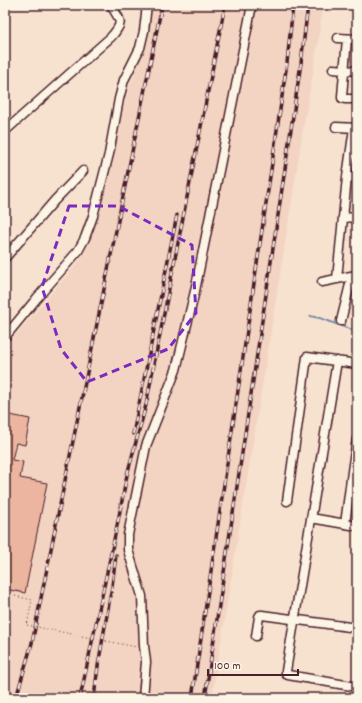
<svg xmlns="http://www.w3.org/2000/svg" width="362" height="703" font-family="Dekko,sans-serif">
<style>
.built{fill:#f3d4c2}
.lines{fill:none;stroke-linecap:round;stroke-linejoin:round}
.stream{stroke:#768ca4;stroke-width:2}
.building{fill:#ebb5a0;stroke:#4a1f2b}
.minor-casing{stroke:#4a1f2b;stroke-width:11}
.path{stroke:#4a1f2b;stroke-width:1;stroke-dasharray:1 3;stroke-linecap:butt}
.minor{stroke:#fcf5e5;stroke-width:8}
.rail-casing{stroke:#4a1f2b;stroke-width:3.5}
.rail{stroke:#fcf5e5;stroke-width:2;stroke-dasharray:6;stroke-linecap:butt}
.path-bridge{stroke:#4a1f2b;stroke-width:1;stroke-dasharray:1 3;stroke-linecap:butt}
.marked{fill:none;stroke:#7b2cbf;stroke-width:3;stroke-dasharray:8 5;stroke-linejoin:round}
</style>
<rect width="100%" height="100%" fill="#f7e2d0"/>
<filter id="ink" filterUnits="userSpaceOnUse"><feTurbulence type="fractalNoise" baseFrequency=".025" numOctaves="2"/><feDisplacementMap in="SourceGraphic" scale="8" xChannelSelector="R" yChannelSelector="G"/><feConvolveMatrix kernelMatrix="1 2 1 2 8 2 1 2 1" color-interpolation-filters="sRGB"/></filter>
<g filter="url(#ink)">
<path class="built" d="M152,5H323L318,43L303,131L212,698H5V347L80,260L98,219L128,90L141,56Z"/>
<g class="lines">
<path class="stream" d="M310,316L320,318L355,331L357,333"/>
</g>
<path class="building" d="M5,414L30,419L25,445L16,443L12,460L23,462L20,478L47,483L25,593L5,589Z"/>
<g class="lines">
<defs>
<path id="minor" d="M338,38L357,39
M347,39L342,96V98L345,99H357
M333,69L357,71
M336,127L357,128
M5,131L111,37C125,21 120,21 111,5
M347,177L357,178
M343,217L357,218
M5,258L55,200L83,171
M337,279L347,177L354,128
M322,282L356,275
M341,321L352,276
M5,337L37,298L78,251L85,238L93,216L109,154L119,99L124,80L140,48L144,31L147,5
M337,361L286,671V674L288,675L357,687
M287,501L307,357L357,364
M311,518L357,526
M345,524L353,464L357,439
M256,636L259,617L260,615H262L357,628
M143,698L146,662L144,646L142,596L128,550V535L146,446L176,370L195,291L252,5"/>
</defs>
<use href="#minor" class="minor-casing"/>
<path class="path" d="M15,596L32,600L27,625
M106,641L137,647"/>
<use href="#minor" class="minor"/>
<defs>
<path id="rail" d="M133,434L177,215
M16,698L32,643L41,598L162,5
M80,698L118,521L127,475L146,405L225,5
M94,698L98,666L112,586L116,555
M192,698L287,63L293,5
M205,698L301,63L308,5"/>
</defs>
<use href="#rail" class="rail-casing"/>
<use href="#rail" class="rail"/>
<path class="path-bridge" d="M27,625L106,641"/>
</g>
</g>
<path class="marked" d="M69,206H118L192,245L196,313L168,349L87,382L61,349L42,287Z"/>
<rect width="362" height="703" fill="none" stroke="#fcf5e5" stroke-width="20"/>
<rect x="10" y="10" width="342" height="683" fill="none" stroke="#4a1f2b" stroke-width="1.5" filter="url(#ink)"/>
<path d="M208 669v6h90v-6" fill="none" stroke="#4a1f2b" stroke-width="2"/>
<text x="214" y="669" font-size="12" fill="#4a1f2b" stroke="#fcf5e5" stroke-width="3" paint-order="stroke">100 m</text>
</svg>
